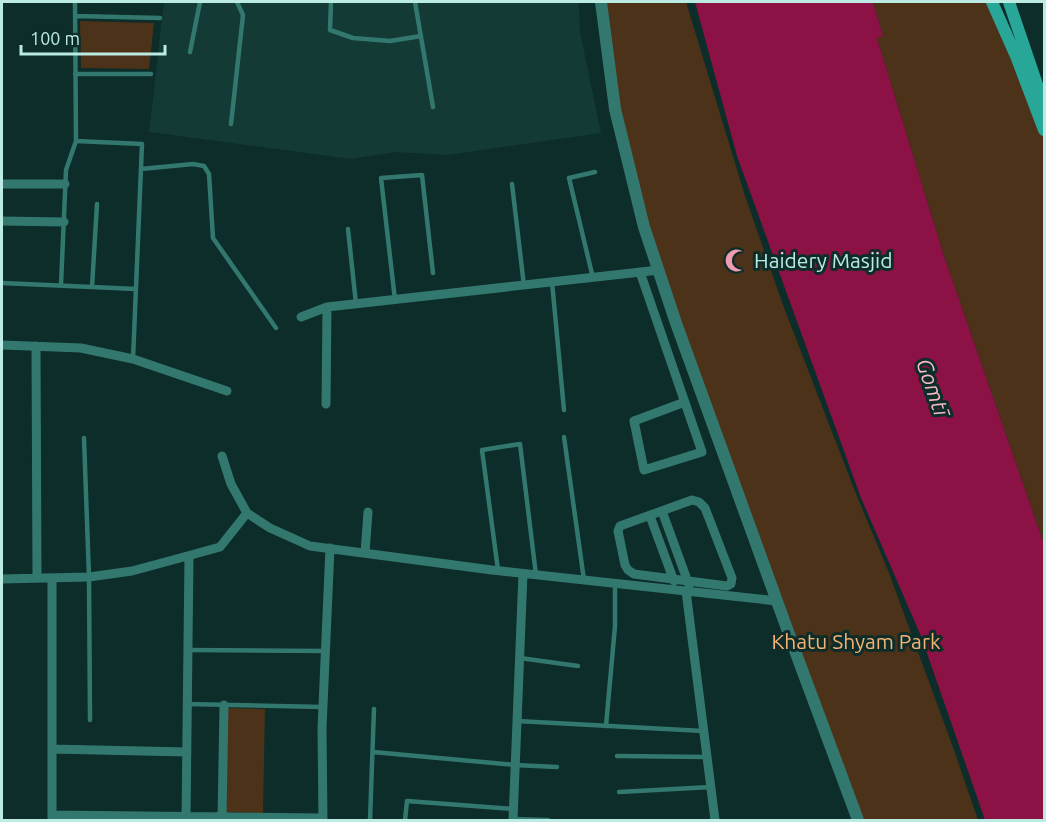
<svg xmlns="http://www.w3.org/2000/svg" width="1046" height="822" font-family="Ubuntu,sans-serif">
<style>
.built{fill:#143a35}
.green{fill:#4c3219}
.water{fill:#8c1144}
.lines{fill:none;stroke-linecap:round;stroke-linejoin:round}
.service{stroke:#33786f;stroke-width:4.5}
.minor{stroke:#33786f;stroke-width:9}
.tertiary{stroke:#33786f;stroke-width:12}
.secondary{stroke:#28a698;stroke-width:12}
.labels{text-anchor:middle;stroke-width:6;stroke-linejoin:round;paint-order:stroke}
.poi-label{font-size:21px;fill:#bcebe3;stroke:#0c2d29;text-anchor:start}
.park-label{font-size:21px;fill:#f6b373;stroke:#0c2d29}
.water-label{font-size:22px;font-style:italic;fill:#f7b8c6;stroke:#0c2d29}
</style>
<rect width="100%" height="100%" fill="#0c2d29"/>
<path class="built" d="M164,2H579L580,32L601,133L447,155L396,152L351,159L149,132Z"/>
<path class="green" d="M603,2H686L745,196L783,305L854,489L889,573L954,750L978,820H863L660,267L618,104Z
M873,2H988L1044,135V544L944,256L877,38L883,36Z
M80,21L154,23L149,69L81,68Z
M227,708L265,709L263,813L225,812Z"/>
<path class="water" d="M695,2H873L883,36L877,38L944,256L1044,544V820H985L921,636L861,498L737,156Z"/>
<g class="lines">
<path class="service" d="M331,2L330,30L353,38L390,41L421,36
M415,2L433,107
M75,16L160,18
M190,52L200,2
M75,74H151
M231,124L243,15L237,2
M76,141L142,144L133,359
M141,169L193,164L204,166L209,174L213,238L276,328
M512,184L524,286
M348,229L356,304
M593,278L569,178L595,172
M552,282L564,410
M2,283L136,289
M61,285L66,170L76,141L75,2
M92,287L97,204
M395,300L381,178L422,175L433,273
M564,437L584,580
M84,438L89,577L90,720
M498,570L482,450L520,444L536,575
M188,650L326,651
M520,658L578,666
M187,704L323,707
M517,721L703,731
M606,726L615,626V584
M373,752L515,765L557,767
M617,756L707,757
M619,792L711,787
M513,819L548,820
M370,820L374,709
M405,820L407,801L513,809"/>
<path class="minor" d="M2,184H65
M2,221L64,222
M640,272L702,452L644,470L634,421L685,402
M301,317L327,307L659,270
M2,345L81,348L133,359L227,391
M36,346L37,578
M326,404L327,307
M222,456L231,484L247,513L270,528L310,546L492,570L777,601
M692,500L699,502L705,508L732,578L731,584L727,586L634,574L628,570L625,565L618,531L620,526Z
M662,511L689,585
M650,516L674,581
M365,553L368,512
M2,579L89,577L132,571L180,558L220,547L247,513
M686,591L715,820
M52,749L187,752
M52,815L323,818
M222,817L224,705
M52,820V578
M186,820L189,556
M323,820L322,728L330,548
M513,820L523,574"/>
<path class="tertiary" d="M601,2L615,109L644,227L676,323L794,648L858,820"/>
<path class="secondary" d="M992,2L1016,56L1044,130
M1009,2L1044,105"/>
</g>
<defs>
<symbol id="mosque-bare" viewBox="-9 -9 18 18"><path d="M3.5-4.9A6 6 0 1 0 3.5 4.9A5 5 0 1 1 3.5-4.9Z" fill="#f29ab0" stroke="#0c2d29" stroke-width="2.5" paint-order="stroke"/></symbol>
</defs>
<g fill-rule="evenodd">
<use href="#mosque-bare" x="720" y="244" width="33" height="33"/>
</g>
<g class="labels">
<g class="poi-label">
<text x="754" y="268">Haidery Masjid</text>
</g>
<g class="park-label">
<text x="856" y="649">Khatu Shyam Park</text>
</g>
<g class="water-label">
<text transform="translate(933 387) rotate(71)" y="8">Gomtī</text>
</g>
</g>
<rect width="1046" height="822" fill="none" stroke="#bcebe3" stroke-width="6"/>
<path d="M21 45v9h144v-9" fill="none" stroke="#bcebe3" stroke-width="3"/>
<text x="30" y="45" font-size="18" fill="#bcebe3" stroke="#0c2d29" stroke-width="4.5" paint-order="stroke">100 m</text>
</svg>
